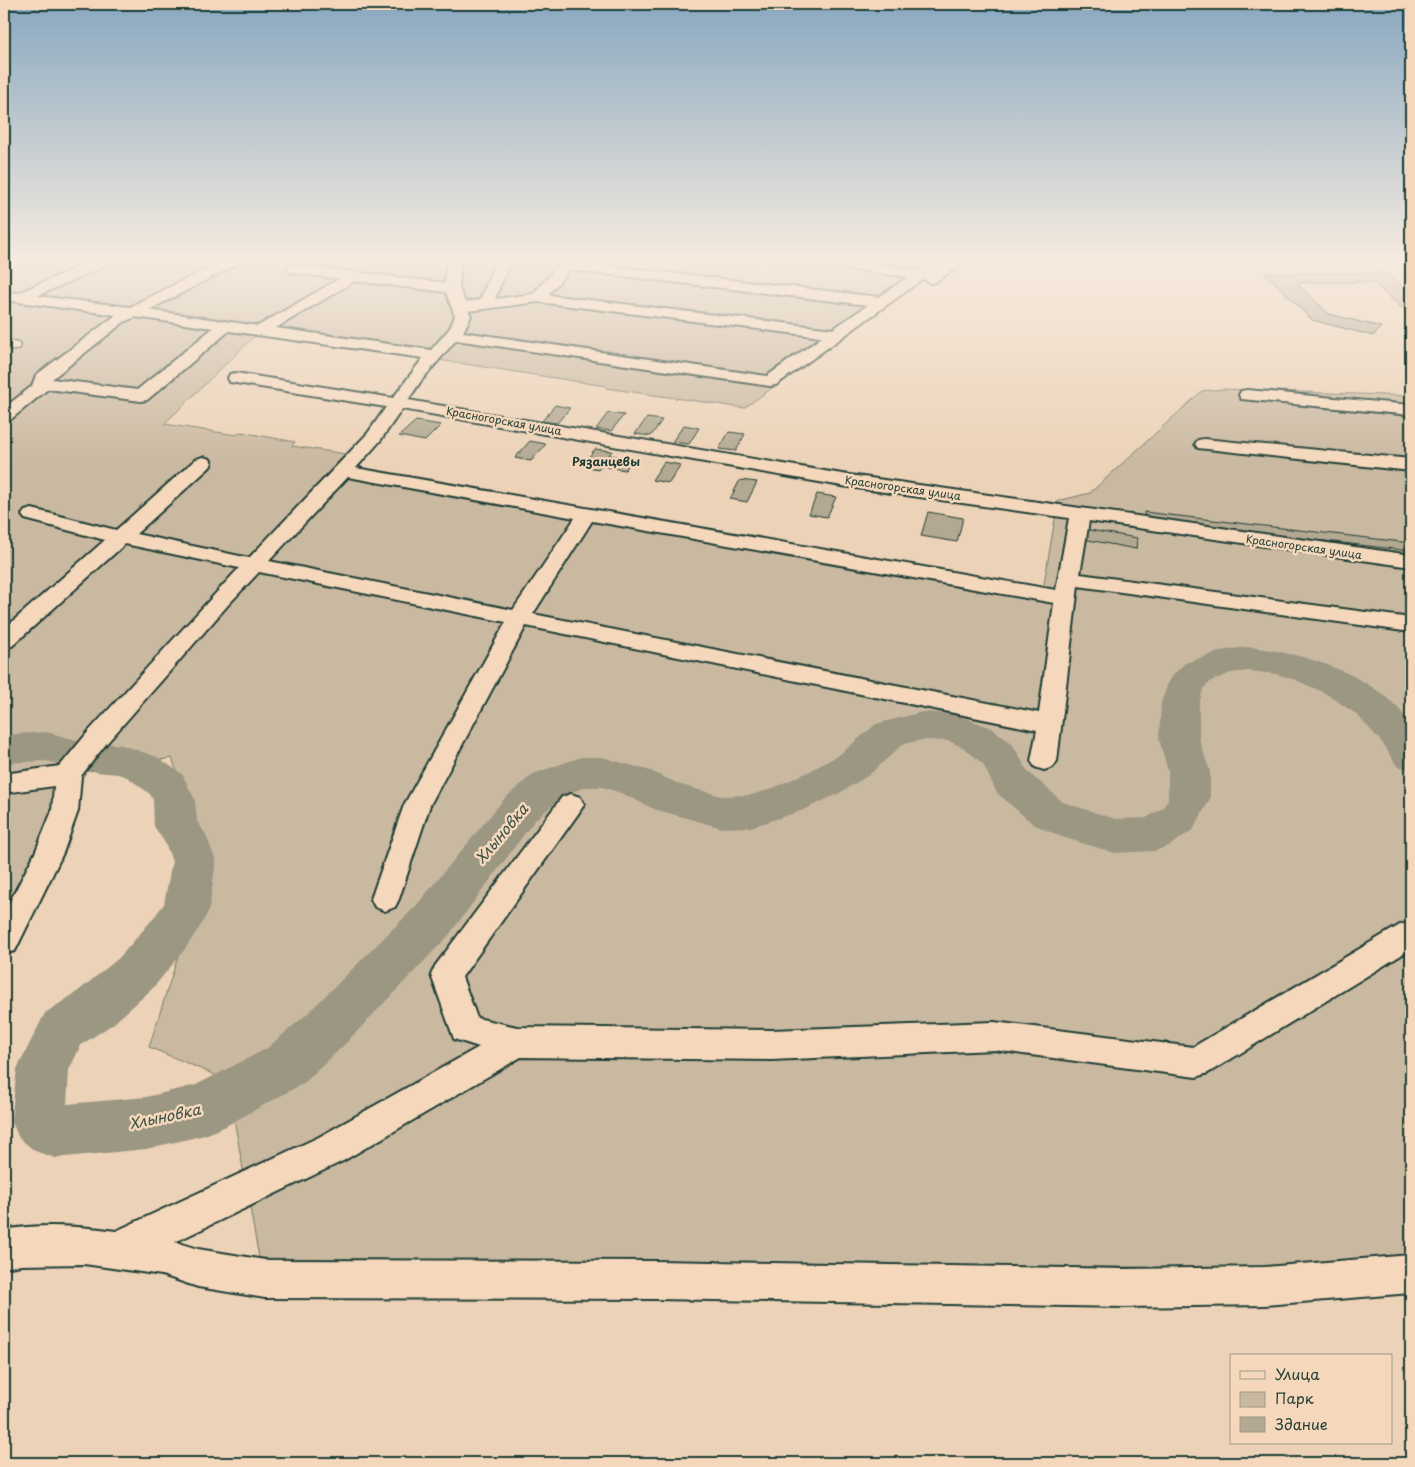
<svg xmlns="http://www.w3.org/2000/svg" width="1415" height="1467" font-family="'Playpen Sans',sans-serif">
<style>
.green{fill:#cab9a1;stroke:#747b6a}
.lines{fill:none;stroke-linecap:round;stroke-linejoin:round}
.river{fill:#9b9783;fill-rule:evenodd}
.building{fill:#b3a892;stroke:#1f3d34}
.minor-casing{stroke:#1f3d34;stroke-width:4}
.minor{fill:#f5d8bc;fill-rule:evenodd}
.labels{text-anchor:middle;stroke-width:5;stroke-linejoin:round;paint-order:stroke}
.far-street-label{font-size:11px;fill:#1f3d34;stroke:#f5d8bc}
.far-neighbourhood-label{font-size:12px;font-weight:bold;fill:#1f3d34;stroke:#f5d8bc}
.water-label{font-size:15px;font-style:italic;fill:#384f44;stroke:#f5d8bc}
</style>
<rect width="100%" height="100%" fill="#ecd2b7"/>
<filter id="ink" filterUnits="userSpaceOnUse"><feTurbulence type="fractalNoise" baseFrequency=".02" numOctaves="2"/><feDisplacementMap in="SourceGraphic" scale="10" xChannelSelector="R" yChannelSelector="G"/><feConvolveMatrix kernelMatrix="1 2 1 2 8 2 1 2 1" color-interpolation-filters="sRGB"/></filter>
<g filter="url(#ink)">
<path class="green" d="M4,258H954L744,408L606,388V386L259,332L164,424L236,435L241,432L295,442L292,446L346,454L369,473L1043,590L1058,501L1090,493L1202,391L1223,389L1411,396V1261L1307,1269L259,1258L227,1080L149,1047L192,913L195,824L172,758L69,774L58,823L4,929Z
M1384,261H1411V279C1402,272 1392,269 1384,261Z"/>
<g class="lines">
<path class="river" d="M1249,647C1305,653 1378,675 1411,724V770L1397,766L1381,741L1356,714L1325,693L1296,680L1276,674L1249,671L1231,673L1211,681L1204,688L1199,703V739L1210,771V799L1193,830L1169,846L1154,851L1115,853L1062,837L1033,824L997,793L983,764L964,748L949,741L922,740L903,744L869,775L838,794L801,811L751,827L722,828L654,809L621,793L602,787H585L563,796L534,821L449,935L343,1046L304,1083L224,1127L205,1135L146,1149L55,1158L35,1151L19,1138L11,1120L17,1069L45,1013L77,992L119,958L151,921L164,904L172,861L165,843L154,826L153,800L150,794L127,777L118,774L96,772L80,765L73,767L46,761L4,763V735L46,732L73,739L89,745L96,742L122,745L157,757L182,774L195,800L197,821L206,835L216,861L209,909L203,922L185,949L153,988L113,1024L81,1045L69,1070L67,1104L146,1097L196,1085L266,1049L307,1014L415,907L504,799L533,774L581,757H602L651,771L681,785L722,796L751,795L771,789L808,772L839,755L876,724L922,712L954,714L992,728L1013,745L1028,772L1063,802L1115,819L1146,818L1163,808L1168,799V771L1159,739L1161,703L1168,683L1174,674L1185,663L1225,650Z"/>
</g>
<path class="building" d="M1265,273H1387L1411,293V312H1407L1372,282L1297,283L1329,314L1381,327L1373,336L1312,320Z
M555,405L570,408L557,423L542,421Z
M608,413L624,415L611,431L596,429Z
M647,418L662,420L651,436L635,434Z
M416,421L441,425L425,441L399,436Z
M684,425L699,428L689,444L672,442Z
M729,432L745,434L736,451L719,449Z
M530,441L546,444L531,461L515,458Z
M595,449L612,451L598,469L582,466Z
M609,455L633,459L625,470L601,466Z
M664,462L681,465L669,483L652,480Z
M740,480L757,482L747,502L730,499Z
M817,494L836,497L827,517L809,514Z
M928,512L963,518L957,542L921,536Z
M1144,512L1411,543V551L1145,520Z
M1084,529L1137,538L1136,549L1083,539Z"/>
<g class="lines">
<defs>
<path id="minor" d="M99,258H118L116,261L37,296L130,307L227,258H245L243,261L149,310L258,326L339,279L290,272L288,269L290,266L295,265L445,283L447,258H461L459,288L465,302L480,300L497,258H511L495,299L533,294L564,258H578L575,262L879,297L908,277L796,262L789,258H830L919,270L935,258H945L947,261L952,258H971L935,282L930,283L923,279L776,385L770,386L456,340L421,381L408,400L842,474L1411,555V567L1089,521L1080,574L1411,618V632L1078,586L1057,761L1053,767L1044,770L1035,767L1031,761L1037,730L526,626L430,805L399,899L395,907L385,911L375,907L371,899L404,805L506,622L259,572L228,605L106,744L81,776L78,811L63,853L15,951L4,954V913L35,853L52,811L54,786L4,793V774L60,766L88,732L239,568L125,544L12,646L4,648V629L105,540L25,519L22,515L25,511L32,509L116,530L196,459L203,457L210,459L212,463L210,467L136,534L249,558L368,433L386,407L236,383L230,382L228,378L230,374L236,373L393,398L423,358L229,331L147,400L141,401L48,389L10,420L4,421V408L32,386L36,375L116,315L4,300V292L18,293ZM569,270L868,305L833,329L548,295ZM355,281L446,292L455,316L450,328L431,350L276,328ZM538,302L822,337L767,376L463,332L471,316L468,311ZM135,317L213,328L137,390L52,379L124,322ZM402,409L842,486L1069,518L1056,590L356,468L380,441ZM348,477L575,518L513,610L269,561ZM592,521L1054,603L1039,713L533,614Z
M4,340L18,343L20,346L18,349L4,350Z
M1247,390L1411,405V415L1241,399L1239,395L1241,391Z
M1204,439L1411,459V471L1198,448L1195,444L1198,440Z
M571,794L580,797L584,804L580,811L462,977L477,1018L517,1027L771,1030L994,1022L1193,1047L1400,925L1411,922V949L1208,1073L1196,1077L994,1050L771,1060L521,1057L343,1161L175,1242L198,1249L265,1260L655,1261L1124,1269L1265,1267L1411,1255V1293L1265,1305L1124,1307L655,1299L265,1298L198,1287L162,1275L84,1264L21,1265L4,1268V1230C41,1223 80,1226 116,1231L319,1137L479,1047L454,1039L431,975L435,966L562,797Z"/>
</defs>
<use href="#minor" class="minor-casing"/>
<use href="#minor" class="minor"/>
</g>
</g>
<linearGradient id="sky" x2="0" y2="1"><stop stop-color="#89a8c0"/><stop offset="0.56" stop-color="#f6ebdf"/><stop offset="1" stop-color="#f6ebdf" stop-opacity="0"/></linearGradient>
<rect width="1415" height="464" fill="url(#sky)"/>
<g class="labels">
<g class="far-street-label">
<text transform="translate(504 421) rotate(10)" y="4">Красногорская улица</text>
<text transform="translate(903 488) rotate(8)" y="4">Красногорская улица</text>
<text transform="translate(1304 547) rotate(8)" y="4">Красногорская улица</text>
</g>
<g class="far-neighbourhood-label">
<text x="606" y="466">Рязанцевы</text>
</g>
<g class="water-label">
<text transform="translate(502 834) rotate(-50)" y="5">Хлыновка</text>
<text transform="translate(165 1117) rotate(-12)" y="5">Хлыновка</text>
</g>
</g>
<rect width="1415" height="1467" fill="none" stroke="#f5d8bc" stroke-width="20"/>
<rect x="10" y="10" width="1395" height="1447" fill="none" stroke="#1f3d34" stroke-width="2" filter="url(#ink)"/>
<rect x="1230" y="1354" width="162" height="90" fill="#f5d8bc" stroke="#9f9a86"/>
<rect x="1240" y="1371" width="25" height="8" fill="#f5d8bc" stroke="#9f9a86"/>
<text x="1275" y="1380" font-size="15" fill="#1f3d34">Улица</text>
<rect x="1240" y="1392" width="25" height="15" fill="#cab9a1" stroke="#9f9a86"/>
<text x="1275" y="1404" font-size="15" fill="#1f3d34">Парк</text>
<rect x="1240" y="1417" width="25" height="15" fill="#b3a892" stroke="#9f9a86"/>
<text x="1275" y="1430" font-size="15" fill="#1f3d34">Здание</text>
</svg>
